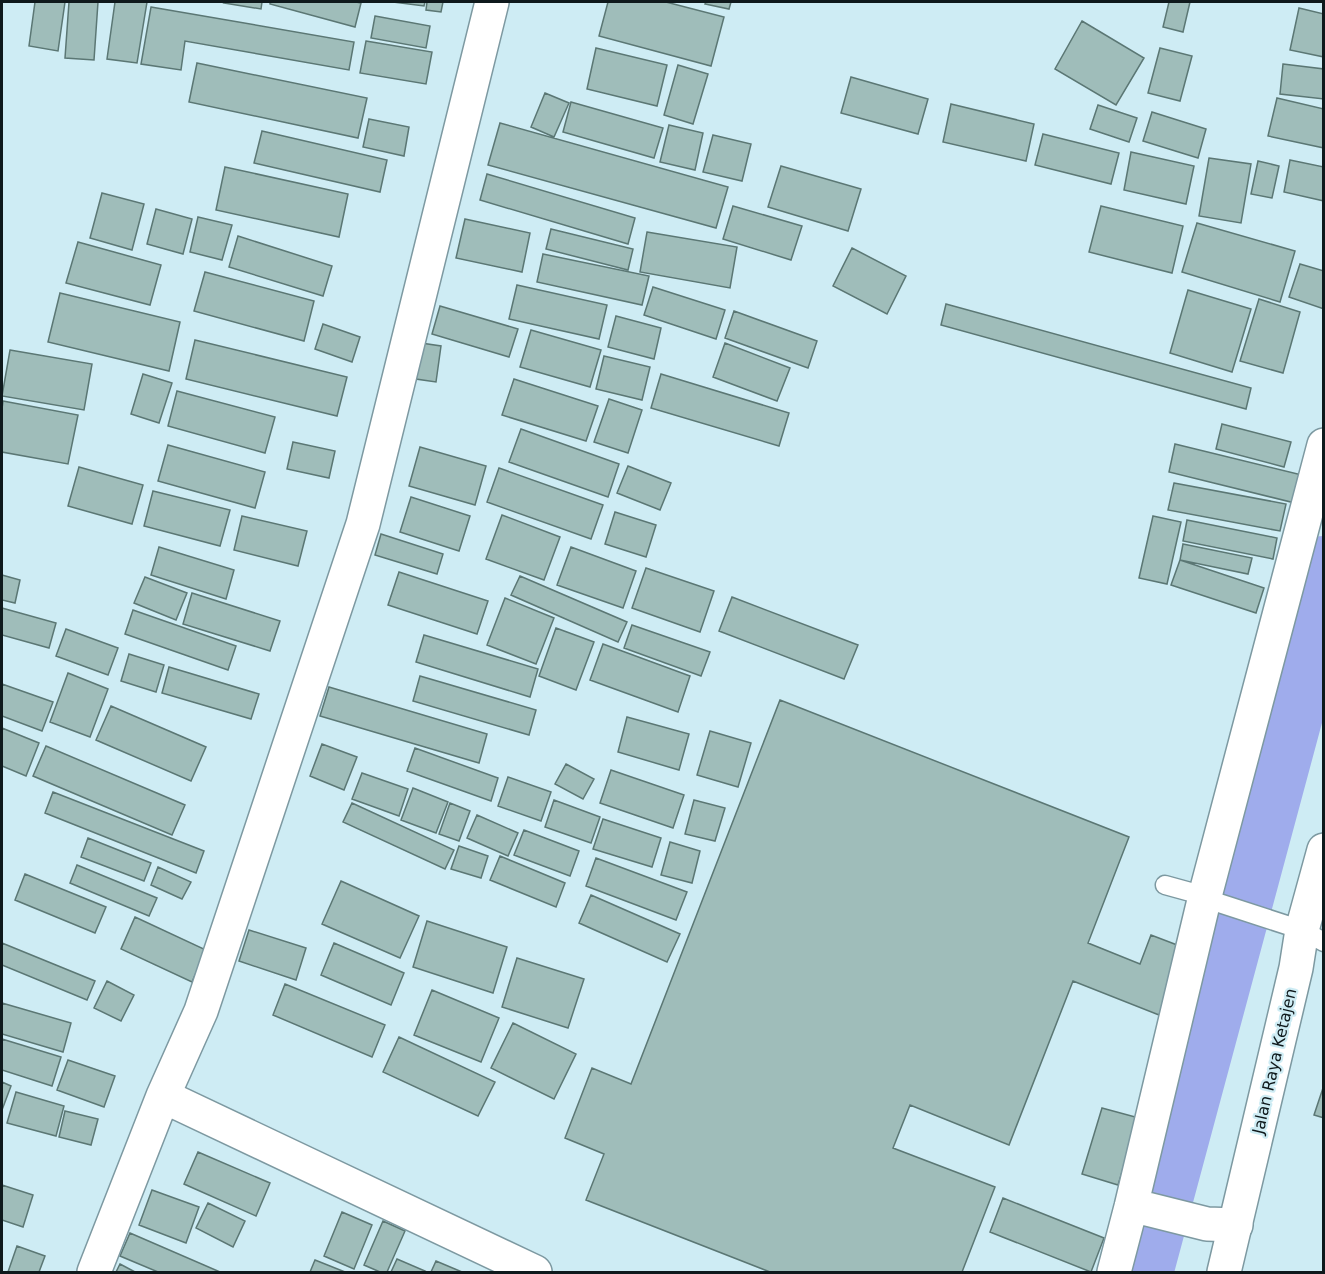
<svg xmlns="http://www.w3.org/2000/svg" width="1325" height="1274" font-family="'DejaVu Sans',sans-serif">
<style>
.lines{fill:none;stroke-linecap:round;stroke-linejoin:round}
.river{stroke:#9facec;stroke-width:74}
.building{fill:#9fbdba;stroke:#5b7774;stroke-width:1.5}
.lane-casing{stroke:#7d99a1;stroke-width:21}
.street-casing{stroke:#7d99a1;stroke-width:36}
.secondary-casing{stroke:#7d99a1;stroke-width:36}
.lane{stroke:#fff;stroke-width:18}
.street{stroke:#fff;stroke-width:33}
.secondary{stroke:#fff;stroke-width:33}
.labels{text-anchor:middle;stroke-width:4.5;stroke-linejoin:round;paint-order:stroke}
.street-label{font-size:16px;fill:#0f191c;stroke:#ceecf4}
</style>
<rect width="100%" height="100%" fill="#ceecf4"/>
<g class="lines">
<path class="river" d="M1136,1272L1324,573"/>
</g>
<path class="building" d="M35,2H65L58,51L29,46Z
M69,2H98L94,60L65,58Z
M115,2H147L137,63L107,59Z
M225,2H262L261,9L224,3Z
M270,2H356L361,3L355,27L270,4Z
M393,2H425L424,6Z
M427,2H443L441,12L426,10Z
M608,2H666L724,17L711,66L599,36Z
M706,2H731L729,9L705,4Z
M1169,2H1190L1183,32L1163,27Z
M151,7L354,42L349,70L185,41L181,70L141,64Z
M1299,8L1324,14V57L1290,50Z
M375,16L430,26L426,48L371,38Z
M1082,21L1144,58L1116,105L1055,69Z
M366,41L432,52L426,84L360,73Z
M596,48L667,65L657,106L587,89Z
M1160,48L1192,56L1180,101L1148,93Z
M197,63L367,98L358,138L189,102Z
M1283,64L1324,69V99L1280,94Z
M678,65L708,74L693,124L664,115Z
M851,77L928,99L918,134L841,113Z
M545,93L569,103L554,137L531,127Z
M1277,98L1324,109V148L1268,136Z
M571,102L663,128L654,158L563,132Z
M951,104L1034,124L1026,161L943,142Z
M1098,105L1137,118L1129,142L1090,129Z
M1152,112L1206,129L1198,158L1143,141Z
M369,119L409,127L404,156L363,147Z
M500,123L728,187L716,228L488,165Z
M669,125L703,133L695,170L660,162Z
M262,131L387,160L380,192L254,163Z
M1043,134L1119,153L1111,184L1035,165Z
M713,135L751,144L742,181L703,172Z
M1131,152L1194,166L1186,204L1124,190Z
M1209,158L1251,164L1241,223L1199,216Z
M1290,160L1324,167V201L1284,192Z
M1258,161L1279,166L1272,198L1251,194Z
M781,166L861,189L848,231L768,207Z
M225,167L348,194L339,237L216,210Z
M487,174L635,218L628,244L480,200Z
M102,193L144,204L132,250L90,238Z
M733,206L802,226L791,260L723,239Z
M1101,206L1183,226L1172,273L1089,252Z
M156,209L192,219L183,254L147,244Z
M198,217L232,225L222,260L190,252Z
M465,219L530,233L522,272L456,258Z
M1197,223L1295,251L1280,302L1182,272Z
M551,229L633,249L628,270L546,249Z
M647,232L737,247L730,288L640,272Z
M238,236L332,266L323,296L229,267Z
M78,242L161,265L150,305L66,283Z
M852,248L906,276L887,314L833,286Z
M543,254L649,276L642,305L537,282Z
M1300,264L1324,271V309L1289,297Z
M205,272L314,301L304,341L194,311Z
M517,285L607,305L599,339L509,319Z
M653,287L725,310L716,339L644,315Z
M1188,290L1251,309L1232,372L1170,353Z
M60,293L180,322L169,371L48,342Z
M1259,299L1300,312L1283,373L1240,361Z
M946,304L1251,388L1246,409L941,325Z
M440,306L518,329L509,357L432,334Z
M734,311L817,341L808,368L725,338Z
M616,316L661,328L654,359L608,347Z
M323,324L360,337L352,362L315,349Z
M531,330L601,350L590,387L520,367Z
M195,340L347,377L337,416L186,379Z
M421,343L441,346L436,382L416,379Z
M725,343L790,368L777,401L713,377Z
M10,350L92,364L84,410L2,396Z
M604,356L650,367L642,400L596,389Z
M143,374L172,383L159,423L131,414Z
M661,374L789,413L779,446L651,408Z
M514,379L598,406L586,441L502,415Z
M177,391L275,417L265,453L168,426Z
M609,399L642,410L628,453L594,442Z
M3,401L78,415L68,464L2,452V409Z
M1222,424L1291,442L1284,467L1216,449Z
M521,429L619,464L608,497L509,462Z
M293,442L335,451L329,478L287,469Z
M1175,444L1306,476L1299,504L1169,472Z
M168,445L265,472L255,508L158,481Z
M420,447L486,466L475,505L409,486Z
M628,466L671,483L660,510L617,493Z
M79,467L143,485L132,524L68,506Z
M499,468L603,505L591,539L487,502Z
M1174,483L1286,504L1280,531L1168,510Z
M153,491L230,510L220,546L144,526Z
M411,497L470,516L459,551L400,532Z
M615,512L656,525L646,557L605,544Z
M502,515L560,537L544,580L486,559Z
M242,516L307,531L298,566L234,550Z
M1153,516L1181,522L1167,584L1139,578Z
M1187,520L1277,538L1273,559L1183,541Z
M381,534L443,554L437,574L375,555Z
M1183,544L1252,558L1248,574L1180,560Z
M159,547L234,570L226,599L151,575Z
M571,547L636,571L623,608L557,585Z
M1180,560L1264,588L1256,613L1171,585Z
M646,568L714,591L700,632L632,608Z
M399,572L488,601L477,634L388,605Z
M2,575L20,580L15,603L2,600Z
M520,576L627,622L618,642L511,595Z
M145,577L187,593L176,620L134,603Z
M192,593L280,621L270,651L183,624Z
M732,597L858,645L844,679L719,631Z
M505,598L554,618L536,664L487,645Z
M2,608L56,623L49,648L2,635Z
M133,610L236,646L228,670L125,634Z
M632,625L710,652L701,676L624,648Z
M556,628L594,642L576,690L539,676Z
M66,629L118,648L108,675L56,656Z
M424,635L538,669L530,697L416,662Z
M603,644L690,676L678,712L590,680Z
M129,654L164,665L156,692L121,681Z
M169,667L259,694L251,719L162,693Z
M68,673L108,689L90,737L50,722Z
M420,676L536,710L529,735L413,701Z
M2,684L53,702L42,731L2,716Z
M329,687L487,734L479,763L320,716Z
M780,700L1129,837L1088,943L1140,964L1151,935L1185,948L1159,1015L1073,981L1009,1145L910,1105L893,1148L995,1187L962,1272H770L586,1200L604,1154L565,1138L592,1068L631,1084Z
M111,706L206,747L191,781L96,740Z
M627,717L689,734L679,770L618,752Z
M2,728L39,743L26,776L2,766Z
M710,731L751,743L738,787L697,775Z
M322,744L357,757L344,790L310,776Z
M46,746L185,805L172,835L33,776Z
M415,748L498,778L491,801L407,771Z
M566,764L594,779L583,799L555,784Z
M611,770L684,795L673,828L600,803Z
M362,773L408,789L399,816L352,799Z
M508,777L551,792L541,821L498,806Z
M413,788L448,802L436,833L401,820Z
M53,792L204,851L196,873L45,813Z
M554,800L600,817L591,843L545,827Z
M694,800L725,808L715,841L685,834Z
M352,803L454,850L445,869L343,822Z
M450,803L470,811L459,841L439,834Z
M477,815L518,833L508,856L467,838Z
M603,819L661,838L652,867L593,849Z
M524,830L579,851L570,876L514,855Z
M88,838L151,863L144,881L81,857Z
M670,842L700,851L692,883L661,875Z
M459,846L488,856L481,878L451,869Z
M500,856L565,883L556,907L490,880Z
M596,858L687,892L676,920L586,886Z
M77,865L157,898L149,916L70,883Z
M158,867L191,882L182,899L151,885Z
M25,874L106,907L95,933L15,900Z
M341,881L419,916L400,958L322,924Z
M591,895L680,934L667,962L579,923Z
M135,917L206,950L192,982L121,949Z
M427,921L507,947L493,993L413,967Z
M249,930L306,948L296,980L239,961Z
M2,943L95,981L87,1000L2,965Z
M334,943L404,973L391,1005L321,975Z
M517,958L584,979L568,1028L502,1007Z
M107,981L134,995L121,1021L94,1008Z
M285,984L385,1025L372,1057L273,1015Z
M432,990L499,1018L481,1062L414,1035Z
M2,1003L71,1023L63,1052L2,1034Z
M513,1023L576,1054L554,1099L491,1068Z
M399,1037L495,1082L478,1116L383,1072Z
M2,1039L61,1057L52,1086L2,1070Z
M68,1060L115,1076L104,1107L57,1090Z
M2,1082L11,1086L2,1110Z
M1324,1085V1118L1314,1115Z
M16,1092L64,1106L56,1136L7,1123Z
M1102,1108L1139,1118L1118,1185L1082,1174Z
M65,1111L98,1119L91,1145L59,1137Z
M198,1152L270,1183L256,1216L184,1184Z
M2,1185L33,1195L23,1227L2,1220Z
M152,1190L199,1207L186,1243L139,1225Z
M1003,1198L1104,1238L1091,1272L990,1232Z
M208,1203L245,1221L233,1247L196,1228Z
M342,1212L372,1225L354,1269L324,1256Z
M383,1221L405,1231L387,1272H380L364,1265Z
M130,1233L220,1272H158L120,1256Z
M17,1246L45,1256L39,1272H8Z
M397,1259L425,1271L424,1272H391Z
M315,1260L345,1272H310Z
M436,1261L462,1272H431Z
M120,1264L135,1272H116Z"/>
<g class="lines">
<defs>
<path id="lane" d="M1165,885L1205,896L1219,903L1302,930L1324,942"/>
<path id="street" d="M163,1096L535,1272
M1131,1207L1147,1209L1207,1224L1236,1225
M94,1272L163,1096L201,1011L363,524L492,2
M1114,1272L1131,1207L1205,896L1324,445"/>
<path id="secondary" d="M1224,1272L1296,968L1302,930L1324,850"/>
</defs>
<use href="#lane" class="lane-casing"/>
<use href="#street" class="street-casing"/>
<use href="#secondary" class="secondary-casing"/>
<use href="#lane" class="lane"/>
<use href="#street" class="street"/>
<use href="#secondary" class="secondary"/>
</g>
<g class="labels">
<g class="street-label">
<text transform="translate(1274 1061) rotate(-77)" y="6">Jalan Raya Ketajen</text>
</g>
</g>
<rect width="1325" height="1274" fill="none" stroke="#0f191c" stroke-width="6"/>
</svg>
